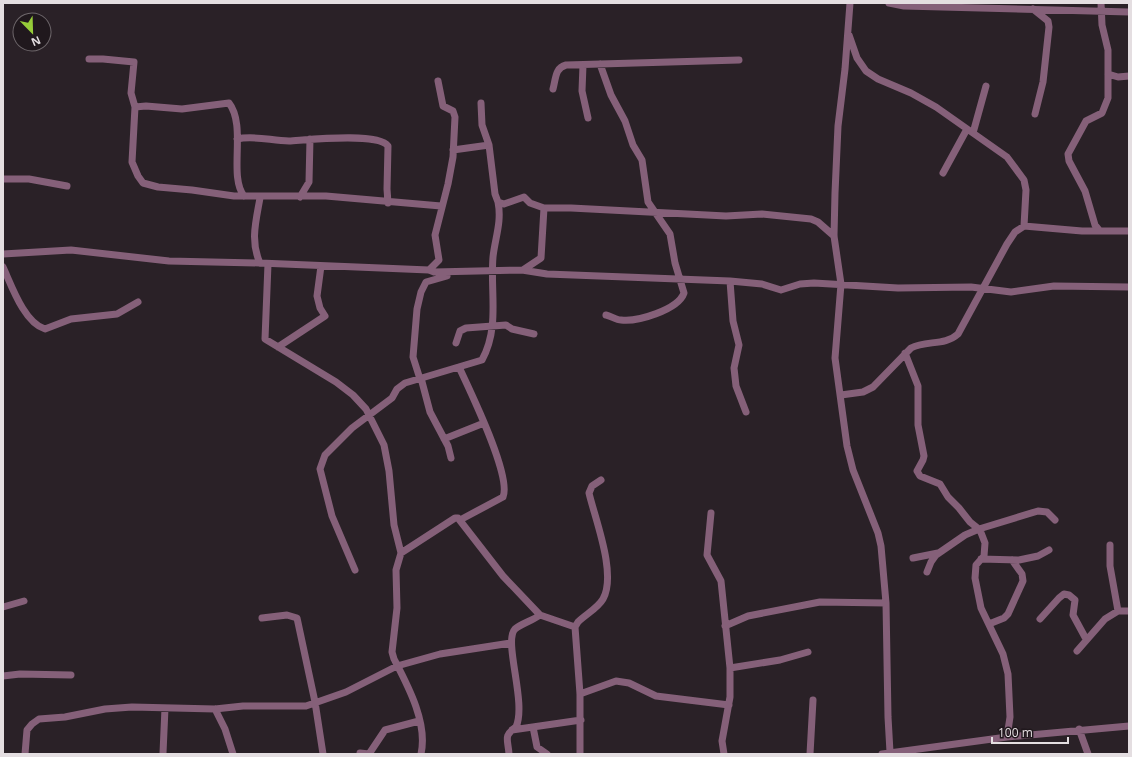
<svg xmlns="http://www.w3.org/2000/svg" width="1132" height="757" font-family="'Open Sans',sans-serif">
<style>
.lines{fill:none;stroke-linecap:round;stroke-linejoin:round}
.minor{stroke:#856079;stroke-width:7}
</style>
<rect width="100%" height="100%" fill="#2a2127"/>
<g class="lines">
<path class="minor" d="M850,3L845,69L838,126L835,193L834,236L841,284L835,358L847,446L853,470L878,533L881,546L886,603L888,717L890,752
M889,3L904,6L1129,12
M1033,9L1048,21L1049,27L1043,82L1035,114
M849,35L857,58L866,71L878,79L911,93L936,107L1007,157L1024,180L1026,190L1024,226
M89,59H103L134,62L131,93L135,107L132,162L138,176L143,183L158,187L192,190L234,196H326L441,206
M600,64L611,95L625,121L633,145L642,160L648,202L670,234L675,263L684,293C678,310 637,322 621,320C616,320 611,316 606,315
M583,65L582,91L588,118
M1108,74L1118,77L1129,76
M553,89C556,78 555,68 566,65L739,60
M481,103L482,125L489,145L495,194L498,202L504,204L524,197L530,203L544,208H571L726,216L762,214L811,219L818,222L834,236
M135,107L146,106L182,109L229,103C247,126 228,176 244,196
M973,133L986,86
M237,139C255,135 272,141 289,141C307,140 378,132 388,146L387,189L388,203
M453,150L489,145
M943,173L967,129
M3,179H29L67,186
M300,197L309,182L310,139
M260,198C256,221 250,241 260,263
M1099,230L1095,225L1085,191L1069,161L1068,154L1086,121L1102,113L1108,98V50L1102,25L1101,3
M3,254L71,250L169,261L260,263L429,270L434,272L522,270L547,274L730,281L762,284L781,290L800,284L814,283L898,288L971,287L1011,292L1054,286L1129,287
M268,264L265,339L336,382L353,395L366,409L384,445L389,471L394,525L401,553L396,570L397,608L392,652L394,659C408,686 428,723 421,754
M3,267C11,284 24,323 45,329L71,319L117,314L138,302
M429,270L439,260L435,235L448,184L453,157L455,117L453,111L443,106L438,81
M523,270L541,258L544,208
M730,281L733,321L739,345L734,368L736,386L746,412
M456,343L460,331L466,328L506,325L512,329L534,334
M278,347L325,316L320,308L317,296L321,266
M905,353L918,386V425L924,456L923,460L917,471L920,476L940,484L948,497L959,508L970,522L980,530L985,543L984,556L976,565L975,578L981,608L1003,654L1008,674L1010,717L1007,737
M459,367C470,391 512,476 503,497L460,520
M421,378L430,412L448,446L451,458
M420,379L413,357L417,309L421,292L426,282L447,276
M841,395L863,392L873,387L911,348C926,340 945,346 958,334L1007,244L1015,232L1024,226L1082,231H1129
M444,439L484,423
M711,513L707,555L721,581L730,668V697L722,741L724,754
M1110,545V566L1118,611
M401,553L455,518H458L503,576L540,615L575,627
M913,558L938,553
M981,559L1019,560L1038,556L1049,550
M355,570L332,516L320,469L325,455L352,428L392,398L397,389L405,383L482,360C500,327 490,292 493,257C495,238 502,222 498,202
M927,572L931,562L936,555L965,535L979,529L1038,511L1047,512L1055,520
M3,607L24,601
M262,618L287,615L297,618L315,702L323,754
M1040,619L1059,598L1064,594L1069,595L1075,600L1073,615L1086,639
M989,624L1004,618L1008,614L1023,581L1022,574L1012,560
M725,626L748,616L820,602L886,603
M1077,651L1105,619L1118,611H1129
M730,668L780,660L808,652
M3,676L20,674L71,675
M580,694L616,681L629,683L656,696L729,705
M215,709L225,729L233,754
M533,727L537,747L547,754
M1079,729L1088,754
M512,730L581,720
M163,753L165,708
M360,753L369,754L385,730L419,721
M25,754L27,730L32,724L39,719L65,717L105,709L132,707L215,709L243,706H306L346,692L397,666L440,654L511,643
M509,754C508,739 503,736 516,727C527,703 503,641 515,629C522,623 532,621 540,615
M580,754V694L575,627L578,622C585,615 598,608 603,599C617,574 595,519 589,493L592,486L601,480
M810,754L813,700
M882,754L1007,737L1129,726"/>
</g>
<rect width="1132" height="757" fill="none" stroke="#e4dee1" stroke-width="8"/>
<g transform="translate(32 32) rotate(157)"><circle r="19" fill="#20181d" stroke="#6e676b"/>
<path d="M0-3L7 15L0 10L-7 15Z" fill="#96cc39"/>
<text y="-6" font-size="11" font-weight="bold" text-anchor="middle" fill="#e4dee1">N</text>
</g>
<path d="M992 737v6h76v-6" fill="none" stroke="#e4dee1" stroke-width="2"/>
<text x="998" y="737" font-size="12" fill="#e4dee1" stroke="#20181d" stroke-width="3" paint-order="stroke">100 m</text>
</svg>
